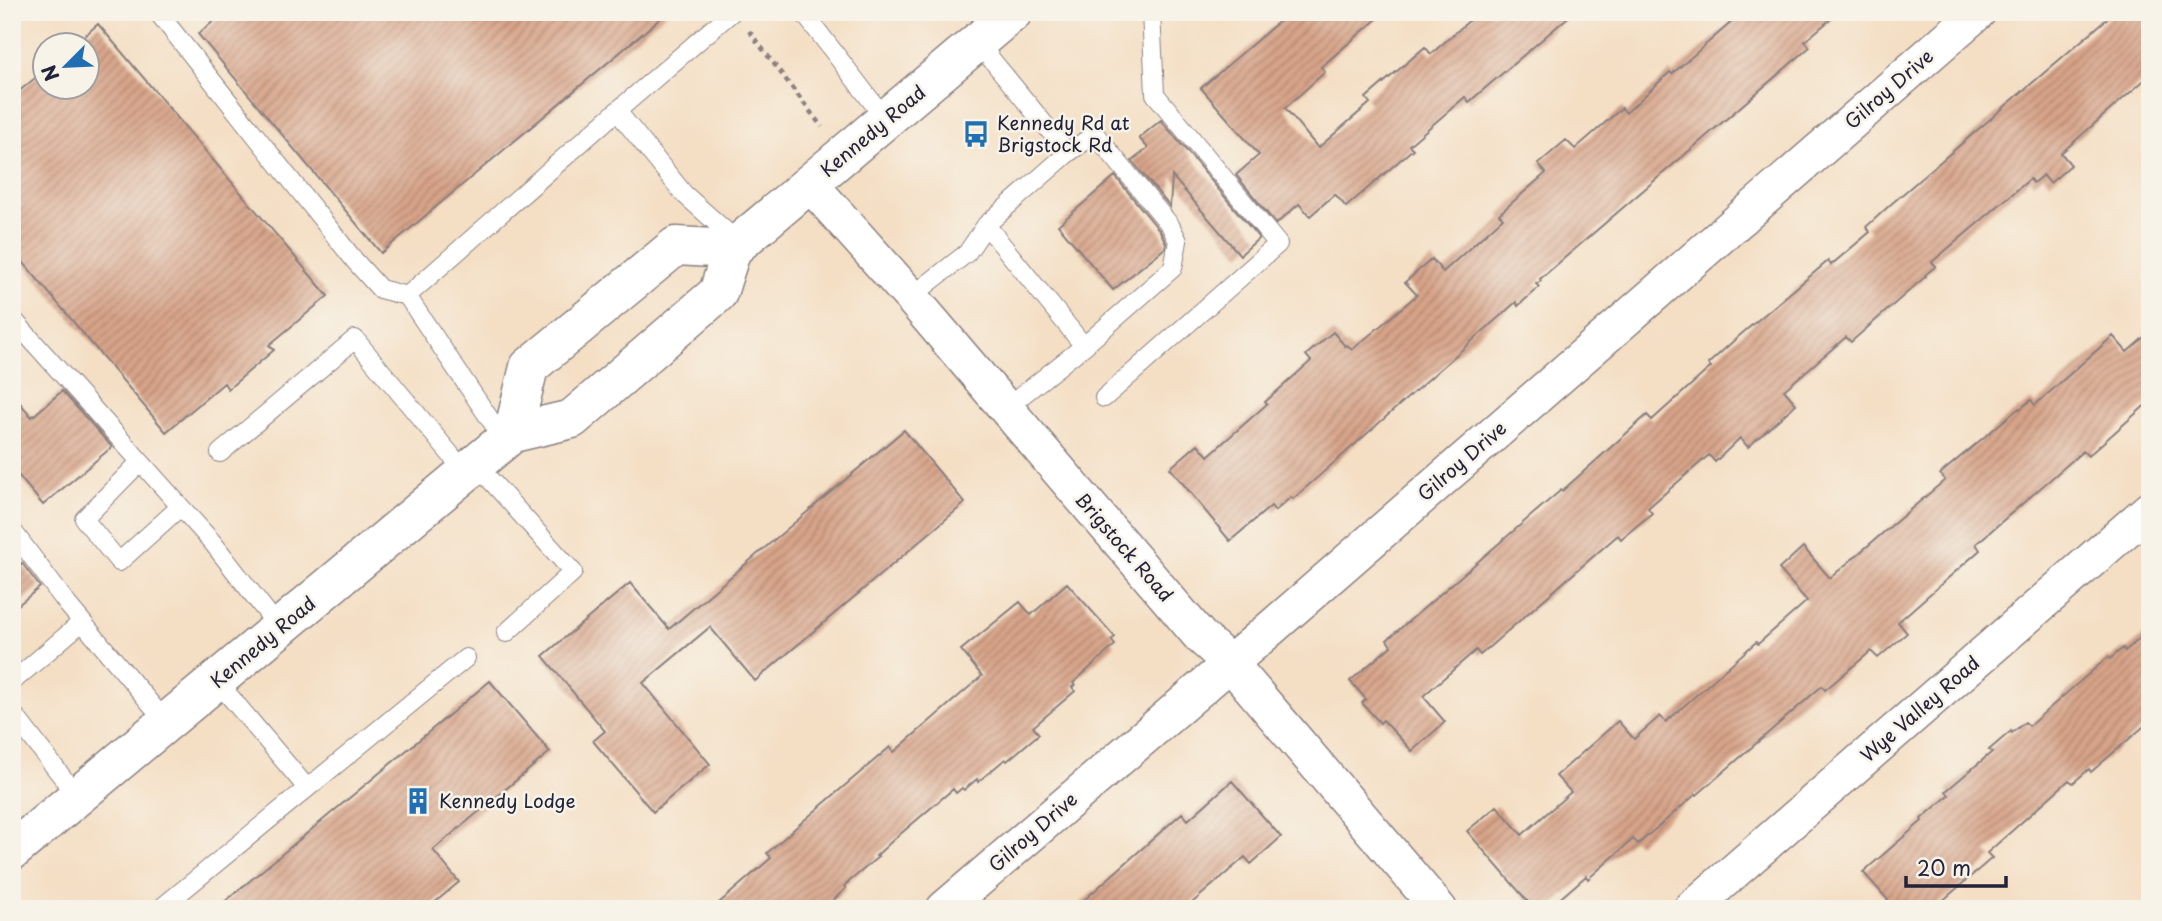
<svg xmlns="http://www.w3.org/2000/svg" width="2162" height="921" font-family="'Playpen Sans',sans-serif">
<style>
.building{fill:url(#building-hatch)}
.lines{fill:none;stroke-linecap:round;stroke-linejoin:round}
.lane-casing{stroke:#8b8080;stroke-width:20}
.street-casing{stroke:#8b8080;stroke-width:38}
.secondary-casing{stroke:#8b8080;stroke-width:41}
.path{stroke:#8b8080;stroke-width:4.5;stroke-dasharray:5 5;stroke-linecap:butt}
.lane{stroke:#fff;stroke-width:18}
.street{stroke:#fff;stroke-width:35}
.secondary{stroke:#fff;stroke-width:38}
.labels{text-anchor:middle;stroke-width:5;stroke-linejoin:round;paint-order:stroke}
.street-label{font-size:19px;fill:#22223b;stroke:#f7f3e8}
.poi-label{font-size:19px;fill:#22223b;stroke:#f7f3e8;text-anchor:start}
</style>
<defs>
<pattern id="building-hatch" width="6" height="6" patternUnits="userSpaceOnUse" patternTransform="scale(1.75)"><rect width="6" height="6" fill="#d8a489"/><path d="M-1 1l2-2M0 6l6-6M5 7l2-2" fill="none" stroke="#af8571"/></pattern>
</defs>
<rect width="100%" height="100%" fill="#f7f3e8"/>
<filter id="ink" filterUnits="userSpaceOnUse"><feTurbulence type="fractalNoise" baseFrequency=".0143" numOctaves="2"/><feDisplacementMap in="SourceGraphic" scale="14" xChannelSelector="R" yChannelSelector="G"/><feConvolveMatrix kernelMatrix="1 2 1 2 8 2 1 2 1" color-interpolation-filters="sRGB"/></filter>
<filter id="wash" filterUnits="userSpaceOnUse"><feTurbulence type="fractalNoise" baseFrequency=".00686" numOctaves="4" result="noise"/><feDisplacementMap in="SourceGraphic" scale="28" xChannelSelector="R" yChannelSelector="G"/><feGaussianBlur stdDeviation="1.57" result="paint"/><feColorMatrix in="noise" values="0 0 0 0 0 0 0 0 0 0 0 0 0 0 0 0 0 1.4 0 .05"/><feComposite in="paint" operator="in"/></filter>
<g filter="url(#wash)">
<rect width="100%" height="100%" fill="#f4dfc5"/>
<g id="blocks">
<path class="building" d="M225,12H668L381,253L198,34Z
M1290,12H1385L1321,67L1325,72L1285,108L1318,148L1370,103L1366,98L1425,47L1431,54L1479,12H1574L1469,102L1465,97L1409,145L1413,149L1346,207L1335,194L1310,216L1299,204L1276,224L1236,175L1259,155L1201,88Z
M1743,12H1839L1805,41L1810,47L1540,279L1541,281L1536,284L1539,287L1518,306L1516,302L1293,499L1291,497L1275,511L1271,506L1230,541L1170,468L1198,444L1208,456L1267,404L1265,402L1311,361L1306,355L1333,332L1345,346L1347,345L1352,350L1417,295L1405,282L1432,259L1443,272L1503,218L1499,214L1546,173L1538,164L1566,140L1575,149L1622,108L1626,113L1670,72L1672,74Z
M2115,12H2150V75L2061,153L2071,165L2050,183L2043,175L2033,183L2030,179L1932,262L1936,266L1925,275L1926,276L1851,342L1846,337L1784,390L1796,404L1748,447L1740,438L1715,462L1709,455L1648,508L1652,513L1621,539L1618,535L1480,655L1476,650L1423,696L1445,722L1412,751L1383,720L1380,723L1362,703L1366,699L1350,681L1391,646L1387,640L1561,490L1562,491L1647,415L1652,420L1711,367L1708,364L1739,336L1828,261L1831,265L1870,232L1866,227L1890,205Z
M98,24L328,296L269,345L274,350L228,389L224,383L166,432L12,249V97L46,69V88H88V46H73Z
M1161,120L1259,238L1240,255L1172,176L1170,207L1132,161L1148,148L1139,138Z
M1115,176L1160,231L1166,243L1165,248L1113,290L1058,225Z
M2150,332V401L2088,456L2083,451L1976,544L1980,550L1898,622L1907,633L1878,658L1871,651L1825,690L1822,686L1697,795L1696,794L1638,844L1633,839L1588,879L1586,876L1548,909H1534L1467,831L1497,806L1522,835L1571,792L1556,776L1618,721L1634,739L1660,716L1666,722L1756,642L1758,644L1807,601L1779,569L1803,547L1830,578L1945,480L1940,474L2019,408L2020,409L2031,400L2035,405L2113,336L2127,352Z
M62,391L112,447L43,505L12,468V394L32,417Z
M904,430L965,503L755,681L710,627L643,683L710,764L653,812L593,741L605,731L543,656L630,583L669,629Z
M22,563L40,587L12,610V571Z
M1067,583L1115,637L1111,640L1115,645L1073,683L1075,685L1072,687L1075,691L1033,727L1039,734L1007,761L1005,759L978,782L977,779L964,790L962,788L956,793L953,789L891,842L876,856L878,857L844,886L846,888L824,909H712L771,858L767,853L801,823L890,747L894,752L982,676L961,650L1020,602L1031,615Z
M2150,630V721L2091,772L2089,769L2073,783L2069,780L1987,853L1992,858L1933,909H1896L1863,872L1922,821L1921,819L1949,795L1946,791L1992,752L1989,750L2011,731L2012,733L2025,722L2029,726L2108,657L2110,659L2123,648L2125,651Z
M490,681L550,752L433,850L459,882L427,909H216Z
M1232,781L1281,837L1251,864L1245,857L1185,909H1074L1182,813L1188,820Z"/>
</g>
</g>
<g filter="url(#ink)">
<use href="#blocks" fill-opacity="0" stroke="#8b8080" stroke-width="2"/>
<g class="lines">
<defs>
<path id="lane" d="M163,12L160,15L355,261L380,289L407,296
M803,12L886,120
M978,43L1068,153
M617,111L732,12
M986,225L1084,346
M911,297L967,253L986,225L1068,153L1095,134L1170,225L1178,241L1173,268L1084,346L1005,409
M12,318L213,543L279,628
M1104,398L1278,244L1155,94L1151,12
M504,440L407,296L617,111L684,194L739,243
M220,453L355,339L465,472
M140,462L84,519L119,562L180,507
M476,464L573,572L506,633
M12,530L68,605L166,722
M216,680L307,788
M12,682L82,622
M12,712L77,796
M160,909L466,658"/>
<path id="street" d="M810,184L911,297L1200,636L1230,663L1439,909
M944,909L1270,629L1978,12
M1691,909L2150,509"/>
<path id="secondary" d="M513,433L529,367L676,246L732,249
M12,851L513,433L572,419L718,293L732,249L1013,12"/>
</defs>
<use href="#lane" class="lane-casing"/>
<use href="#street" class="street-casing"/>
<use href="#secondary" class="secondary-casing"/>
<path class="path" d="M749,31L822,127"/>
<use href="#lane" class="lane"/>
<use href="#street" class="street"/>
<use href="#secondary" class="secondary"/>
</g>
</g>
<defs>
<symbol id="bus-bare" viewBox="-9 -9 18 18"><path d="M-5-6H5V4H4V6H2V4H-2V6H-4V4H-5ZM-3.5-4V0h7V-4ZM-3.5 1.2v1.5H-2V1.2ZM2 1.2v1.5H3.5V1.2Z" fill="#1f6fb2" stroke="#f7f3e8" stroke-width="2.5" paint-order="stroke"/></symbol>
<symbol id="building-bare" viewBox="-9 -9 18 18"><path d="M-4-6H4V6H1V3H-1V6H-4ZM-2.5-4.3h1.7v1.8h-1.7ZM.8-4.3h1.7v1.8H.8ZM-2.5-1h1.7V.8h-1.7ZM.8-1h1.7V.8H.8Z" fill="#1f6fb2" stroke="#f7f3e8" stroke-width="2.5" paint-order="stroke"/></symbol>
</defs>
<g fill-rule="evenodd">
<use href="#bus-bare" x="957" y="115" width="38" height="38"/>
<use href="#building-bare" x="399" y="782" width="38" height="38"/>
</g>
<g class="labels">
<g class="street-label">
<text transform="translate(1889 89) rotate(-41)" y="7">Gilroy Drive</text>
<text transform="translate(873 131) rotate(-40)" y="7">Kennedy Road</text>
<text transform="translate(1462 461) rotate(-41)" y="7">Gilroy Drive</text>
<text transform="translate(1124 547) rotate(49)" y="7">Brigstock Road</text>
<text transform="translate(263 642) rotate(-40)" y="7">Kennedy Road</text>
<text transform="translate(1920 709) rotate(-41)" y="7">Wye Valley Road</text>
<text transform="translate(1033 832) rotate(-41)" y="7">Gilroy Drive</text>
</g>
<g class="poi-label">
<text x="997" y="130">Kennedy Rd at<tspan x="997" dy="22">Brigstock Rd</tspan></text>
<text x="439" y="808">Kennedy Lodge</text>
</g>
</g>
<rect width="2162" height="921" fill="none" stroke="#f7f3e8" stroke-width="42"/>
<g transform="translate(66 66) rotate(246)"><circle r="33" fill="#f7f3e8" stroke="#a29fa3" stroke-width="2"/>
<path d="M0-5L12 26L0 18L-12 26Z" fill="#1f6fb2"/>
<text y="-10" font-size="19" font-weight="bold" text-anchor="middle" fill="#22223b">N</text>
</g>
<path d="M1906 876v10h100v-10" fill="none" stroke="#22223b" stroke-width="3.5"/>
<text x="1917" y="876" font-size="21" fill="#22223b" stroke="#f7f3e8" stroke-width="5" paint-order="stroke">20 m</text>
</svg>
